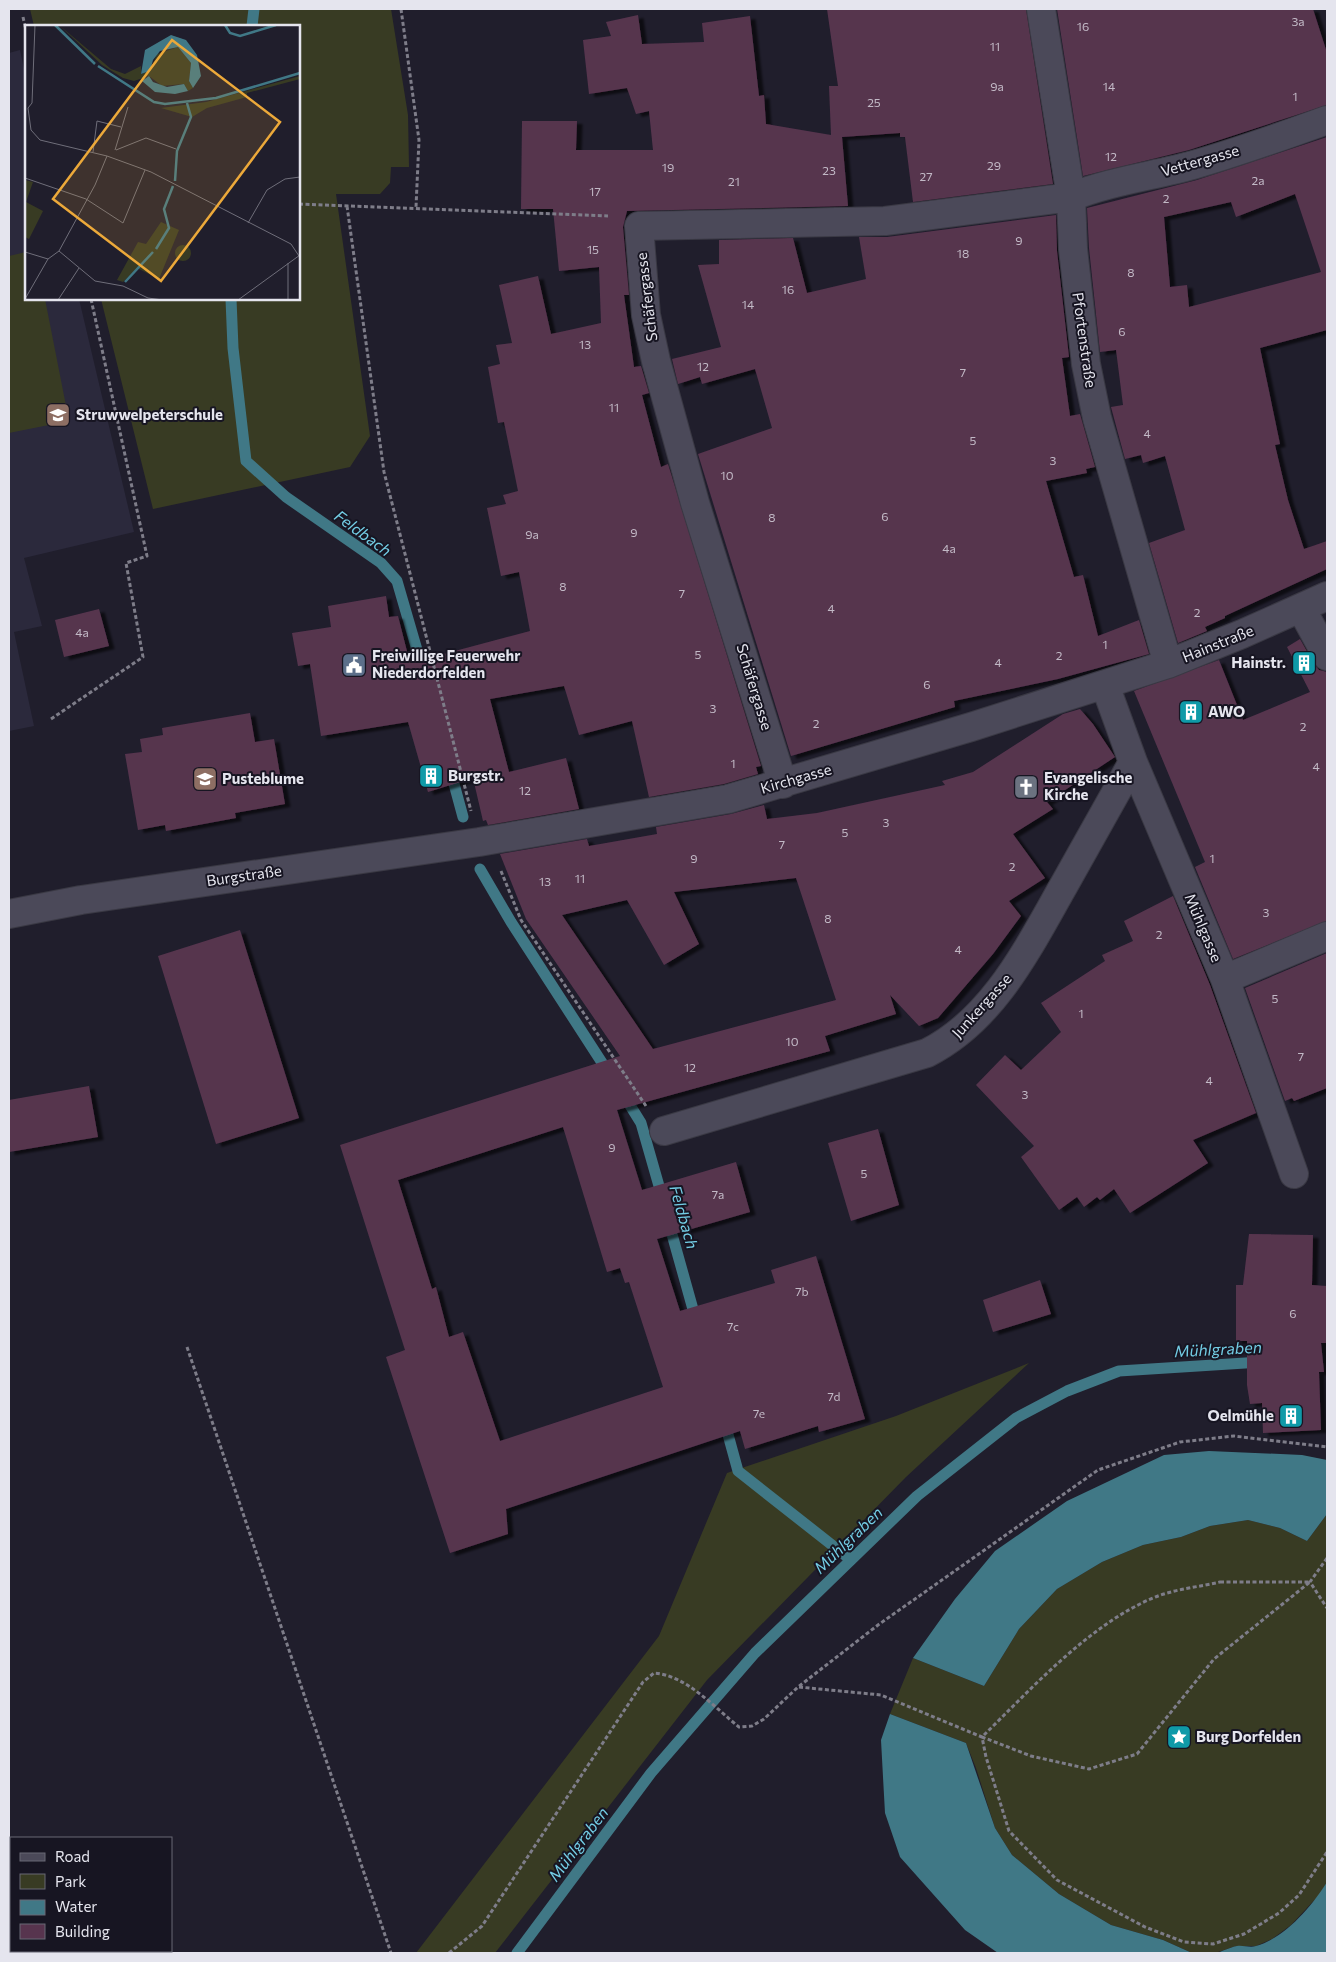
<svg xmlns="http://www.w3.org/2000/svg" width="1336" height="1962" font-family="Commissioner,sans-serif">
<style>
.built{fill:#2b293c}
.green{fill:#383b23}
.water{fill:#407886}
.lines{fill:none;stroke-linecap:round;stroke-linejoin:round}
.stream{stroke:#407886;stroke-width:11}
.building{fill:#57344e;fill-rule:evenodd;filter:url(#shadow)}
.street-casing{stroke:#3a3944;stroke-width:30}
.path{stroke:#7e7d89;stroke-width:3;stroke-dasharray:4 2.5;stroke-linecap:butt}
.street{stroke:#4b4959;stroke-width:28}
.labels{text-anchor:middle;stroke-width:4;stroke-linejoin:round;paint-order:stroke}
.number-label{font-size:12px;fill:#c2b9c6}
.street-label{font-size:15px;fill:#e5e5ee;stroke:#171522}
.poi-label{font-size:15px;font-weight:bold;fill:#e5e5ee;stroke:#171522;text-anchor:start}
.water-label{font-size:16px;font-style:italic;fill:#73cde5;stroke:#171522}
.inset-river{fill:none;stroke:#407886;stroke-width:2.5}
.inset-road{fill:none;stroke:#6f6e7a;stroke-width:1}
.view{fill:#eca93a;fill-opacity:0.15;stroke:#eca93a;stroke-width:2.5}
.inset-edge{fill:none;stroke:#e5e5ee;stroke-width:2.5}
</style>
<defs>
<filter id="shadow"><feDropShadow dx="5.5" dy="3" stdDeviation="1" flood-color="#0009"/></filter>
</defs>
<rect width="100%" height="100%" fill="#201e2c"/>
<path class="built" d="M20,50L26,78V299H79L134,532L24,558L42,626L14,632L34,726L9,731V53Z"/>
<path class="green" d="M30,9H391L408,115L409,167H391L390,183L380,194H336L370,436L350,467L153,509L101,299H299V26H34Z
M26,252V299H45L69,421L9,433V256Z
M1029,1363L906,1477L707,1680L495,1953H416L659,1636L727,1473L896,1416Z
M1327,1514V1882L1320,1894L1291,1925L1272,1939L1256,1946H1236L1215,1953H1192L1163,1940L1111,1925L1059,1894L1012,1855L995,1828L976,1768L966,1743L890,1714L913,1658L984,1686L1019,1629L1057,1589L1102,1562L1143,1545L1181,1537L1210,1526L1248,1520L1280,1528L1307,1541Z"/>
<path class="water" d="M1209,1451L1302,1455L1327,1460V1514L1307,1541L1280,1528L1248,1520L1210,1526L1181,1537L1143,1545L1102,1562L1057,1589L1019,1629L984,1686L913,1658L955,1599L995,1551L1067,1501L1164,1455Z
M890,1714L966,1743L995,1828L1012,1855L1059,1894L1111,1925L1163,1940L1192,1953H998L965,1930L900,1857L885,1813L883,1777L881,1740Z
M1327,1882V1953H1215C1222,1952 1230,1947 1237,1946C1243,1945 1250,1948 1256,1946C1285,1938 1312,1906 1327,1882Z"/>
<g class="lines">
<path class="stream" d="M252,26L254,9
M231,299L233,348L246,461L286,497L381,563L397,581L424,674
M450,769L463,817
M480,869L511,922L610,1075
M623,1094L641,1123L663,1200
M668,1220L696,1320
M724,1420L738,1471L851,1560
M517,1953L651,1773L755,1653L917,1496L1016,1418L1067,1391L1119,1371L1261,1362"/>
</g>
<path class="building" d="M827,9H1026L1053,184L913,202L905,137H900V133L842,137L848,206L627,211L623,227L629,295H624L634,367L641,366L649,393L642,395L661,467L668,464L761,766L756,767L758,774L724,784L649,797L632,721L579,735L564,686L490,699L509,772L566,758L579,809L488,825L486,820L483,821L473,778L428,792L408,722L321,736L310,664L298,666L292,633L331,627L328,606L386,596L389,617L398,616L410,663L530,631L519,572L501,576L487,508L506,504L503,495L518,491L504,422L498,423L488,367L500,364L496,345L512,343L499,285L538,276L551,334L601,323L599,267L559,271L553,209H521L522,121H577L576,150H653L649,111L636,114L627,88L589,94L583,40L611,36L606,22L638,15L642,44L704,42L702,23L750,16L759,96L764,95L766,124L831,135L829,86H838Z
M1057,9H1313L1327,53V105L1189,150L1083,176Z
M1327,137V330L1260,348L1280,444L1275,445L1288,500L1304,549L1327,541V569L1225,616V618L1205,627L1207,631L1178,643L1149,543L1185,530L1165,456L1143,463L1141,455L1125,459L1111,407L1123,405L1116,350L1100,352L1089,248L1087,208L1197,180ZM1295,194L1321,272L1189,307L1187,285L1170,287L1164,217L1231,202L1236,217Z
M1056,215L1057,251L1069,357L1062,358L1070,416L1080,414L1095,467L1086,469L1087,473L1046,481L1074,577L1083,575L1098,636L1139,620L1149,654L1058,679L954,701L955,707L791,756L698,454L772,428L755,369L702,384L700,377L678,384L672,359L721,347L698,265L719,264V240L793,238L807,293L866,279L859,237H887Z
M99,609L109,646L64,657L55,620Z
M1300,639L1314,664L1319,670L1327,672V921L1233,959L1195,867L1205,862L1134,691L1219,660L1243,720L1310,692L1287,647Z
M1080,709L1093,724L1115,757L1047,802L1053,809L1013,834L1045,878L1009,901L1021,916L993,954L938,1018L919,1026L890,995L896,1014L825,1036L830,1051L617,1110L642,1190L736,1162L750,1212L657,1239L680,1311L775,1283L771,1270L816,1256L865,1419L819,1432L818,1426L745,1449L740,1431L506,1509L508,1534L450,1553L386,1357L405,1350L340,1145L620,1056L526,919L500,854L587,839L589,846L657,834L656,827L731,814L764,805L767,819L817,813L945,785L942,781L973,772L1063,714ZM796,878L836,1000L653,1049L562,915L627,900L664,965L699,944L674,892ZM563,1127L607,1272L620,1268L625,1283L629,1282L663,1387L500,1441L463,1332L449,1337L436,1287L432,1289L398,1180Z
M250,713L255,742L274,739L285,804L235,813L236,818L166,831L165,825L138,830L125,754L142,752L140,739L163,735L162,728Z
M1173,896L1210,985L1256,1113L1193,1140L1208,1163L1130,1213L1114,1189L1100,1200L1097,1197L1084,1207L1077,1197L1059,1210L1021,1157L1034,1146L976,1085L1005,1055L1021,1070L1061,1032L1041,1003L1105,961L1102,955L1133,941L1124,921Z
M240,930L299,1118L216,1144L158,956Z
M1327,953V1088L1294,1101L1292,1098L1285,1101L1245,988Z
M89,1086L98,1137L9,1152V1100Z
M878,1129L899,1205L851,1221L828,1143Z
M1249,1234L1313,1235L1312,1285L1327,1286V1343H1321L1324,1372H1319L1321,1430L1263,1433L1262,1403L1250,1404L1247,1385V1341H1236V1285H1243Z
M1040,1280L1051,1314L993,1332L983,1300Z"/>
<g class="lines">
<defs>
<path id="street" d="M1041,9L1071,197L1073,249L1086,364L1097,418L1168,664
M1301,608L1327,656
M1105,685L1133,762L1225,979L1294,1174
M783,784L695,503L656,361L646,315L639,226L885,221L1071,197C1110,181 1153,176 1193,165C1238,152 1283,136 1327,120
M9,914L81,900L479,842L728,799L971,727L1168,664L1242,634L1327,596
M1225,979L1327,936
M664,1131L927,1053C994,1019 1028,948 1064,885C1087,844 1110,803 1133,762"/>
</defs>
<use href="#street" class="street-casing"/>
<path class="path" d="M401,9L419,140L416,207
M23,17L26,31
M299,204L608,216
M347,206L384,472L471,811
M51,719L143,657L126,563L147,556L91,299
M501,871L521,920L646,1106
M187,1347L391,1953
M1327,1558L1310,1582L1327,1608
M1220,1582H1310L1214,1659L1137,1754L1089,1769L1031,1756L982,1737C1031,1689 1090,1624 1153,1598C1174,1589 1199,1587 1220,1582Z
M799,1687L881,1695L982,1737L986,1757L1009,1831L1057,1880L1145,1927L1184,1942L1213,1944L1244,1934L1279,1913L1299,1895L1327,1852
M449,1953L482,1926L643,1682L654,1673C686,1675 715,1708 739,1727L752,1726L764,1719L798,1687L878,1625L1098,1470L1180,1442L1234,1436L1327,1447"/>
<use href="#street" class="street"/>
</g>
<defs>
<symbol id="school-square" viewBox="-11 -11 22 22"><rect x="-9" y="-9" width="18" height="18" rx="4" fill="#8d6e63" stroke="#171522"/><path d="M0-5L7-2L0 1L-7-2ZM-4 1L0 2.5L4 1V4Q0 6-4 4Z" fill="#fff"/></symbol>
<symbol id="building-square" viewBox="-11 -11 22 22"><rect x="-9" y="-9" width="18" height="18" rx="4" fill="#0f9aa8" stroke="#171522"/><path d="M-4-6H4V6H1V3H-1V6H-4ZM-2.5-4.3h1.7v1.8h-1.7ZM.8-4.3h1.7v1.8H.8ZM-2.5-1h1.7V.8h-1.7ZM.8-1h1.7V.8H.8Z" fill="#fff"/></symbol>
<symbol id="civic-square" viewBox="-11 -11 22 22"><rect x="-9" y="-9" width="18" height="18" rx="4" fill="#5c6f8a" stroke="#171522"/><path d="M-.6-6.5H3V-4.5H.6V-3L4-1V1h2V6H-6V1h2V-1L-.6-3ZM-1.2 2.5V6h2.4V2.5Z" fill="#fff"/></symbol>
<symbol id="church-square" viewBox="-11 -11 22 22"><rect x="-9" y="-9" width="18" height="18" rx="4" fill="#6b7280" stroke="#171522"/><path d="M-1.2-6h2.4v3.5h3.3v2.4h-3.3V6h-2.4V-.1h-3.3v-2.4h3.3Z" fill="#fff"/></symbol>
<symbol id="sight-square" viewBox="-11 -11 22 22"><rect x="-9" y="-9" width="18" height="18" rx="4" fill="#0f9aa8" stroke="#171522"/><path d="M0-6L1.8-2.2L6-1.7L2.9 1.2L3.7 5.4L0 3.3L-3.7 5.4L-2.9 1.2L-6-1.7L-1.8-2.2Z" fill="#fff"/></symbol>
</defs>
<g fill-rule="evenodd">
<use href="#school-square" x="44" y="401" width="28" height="28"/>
<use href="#building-square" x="1290" y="649" width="28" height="28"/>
<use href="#civic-square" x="340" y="651" width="28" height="28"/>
<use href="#building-square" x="1177" y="698" width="28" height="28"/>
<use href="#building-square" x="417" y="762" width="28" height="28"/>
<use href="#school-square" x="191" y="765" width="28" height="28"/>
<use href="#church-square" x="1012" y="773" width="28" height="28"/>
<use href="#building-square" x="1277" y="1402" width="28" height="28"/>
<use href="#sight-square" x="1165" y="1723" width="28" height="28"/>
</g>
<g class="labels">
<g class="number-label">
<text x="1298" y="26">3a</text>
<text x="1083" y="31">16</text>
<text x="995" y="51">11</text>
<text x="997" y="91">9a</text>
<text x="1109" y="91">14</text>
<text x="1295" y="101">1</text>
<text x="874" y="107">25</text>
<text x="1111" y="161">12</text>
<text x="994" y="170">29</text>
<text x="668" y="172">19</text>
<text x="829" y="175">23</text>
<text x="926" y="181">27</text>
<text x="1258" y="185">2a</text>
<text x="734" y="186">21</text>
<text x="595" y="196">17</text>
<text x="1166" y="203">2</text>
<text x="1019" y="245">9</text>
<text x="593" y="254">15</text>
<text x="963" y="258">18</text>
<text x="1131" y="277">8</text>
<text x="788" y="294">16</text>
<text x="748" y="309">14</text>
<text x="1122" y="336">6</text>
<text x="585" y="349">13</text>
<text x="703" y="371">12</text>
<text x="963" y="377">7</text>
<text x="614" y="412">11</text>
<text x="1147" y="438">4</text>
<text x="973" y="445">5</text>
<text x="1053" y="465">3</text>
<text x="727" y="480">10</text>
<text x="885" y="521">6</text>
<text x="772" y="522">8</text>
<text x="634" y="537">9</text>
<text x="532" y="539">9a</text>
<text x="949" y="553">4a</text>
<text x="563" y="591">8</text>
<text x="682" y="598">7</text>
<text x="831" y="613">4</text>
<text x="1197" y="617">2</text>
<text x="82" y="637">4a</text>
<text x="1105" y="649">1</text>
<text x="698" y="659">5</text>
<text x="1059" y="660">2</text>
<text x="998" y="667">4</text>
<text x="927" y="689">6</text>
<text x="713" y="713">3</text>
<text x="816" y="728">2</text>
<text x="1303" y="731">2</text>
<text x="733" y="768">1</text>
<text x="1316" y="771">4</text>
<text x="525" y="795">12</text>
<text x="886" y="827">3</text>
<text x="845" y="837">5</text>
<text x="782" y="849">7</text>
<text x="694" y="863">9</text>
<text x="1212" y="863">1</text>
<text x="1012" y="871">2</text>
<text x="580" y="883">11</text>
<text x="545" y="886">13</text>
<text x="1266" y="917">3</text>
<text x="828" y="923">8</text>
<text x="1159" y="939">2</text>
<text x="958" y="954">4</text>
<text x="1275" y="1003">5</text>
<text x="1081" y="1018">1</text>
<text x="792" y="1046">10</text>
<text x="1301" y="1061">7</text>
<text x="690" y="1072">12</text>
<text x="1209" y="1085">4</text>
<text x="1025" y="1099">3</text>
<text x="612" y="1152">9</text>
<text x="864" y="1178">5</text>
<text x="718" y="1199">7a</text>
<text x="802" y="1296">7b</text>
<text x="1293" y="1318">6</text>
<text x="733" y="1331">7c</text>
<text x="834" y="1401">7d</text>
<text x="759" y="1418">7e</text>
</g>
<g class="street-label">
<text transform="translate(1200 161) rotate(-16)" y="5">Vettergasse</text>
<text transform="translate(647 297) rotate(-97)" y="5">Schäfergasse</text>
<text transform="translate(1084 340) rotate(82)" y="5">Pfortenstraße</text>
<text transform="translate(1218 644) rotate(-22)" y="5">Hainstraße</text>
<text transform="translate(754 687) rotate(73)" y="5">Schäfergasse</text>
<text transform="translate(796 779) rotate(-16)" y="5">Kirchgasse</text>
<text transform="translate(244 876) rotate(-8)" y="5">Burgstraße</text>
<text transform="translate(1203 928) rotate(67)" y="5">Mühlgasse</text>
<text transform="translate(982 1006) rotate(-48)" y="5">Junkergasse</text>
</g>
<g class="poi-label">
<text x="76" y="420">Struwwelpeterschule</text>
<text x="372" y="661">Freiwillige Feuerwehr<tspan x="372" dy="17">Niederdorfelden</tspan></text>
<text x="1286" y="668" text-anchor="end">Hainstr.</text>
<text x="1208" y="717">AWO</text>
<text x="448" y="781">Burgstr.</text>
<text x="1044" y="783">Evangelische<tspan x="1044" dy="17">Kirche</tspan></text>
<text x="222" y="784">Pusteblume</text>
<text x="1274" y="1421" text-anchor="end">Oelmühle</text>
<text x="1196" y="1742">Burg Dorfelden</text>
</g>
<g class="water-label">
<text transform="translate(363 533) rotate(36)" y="6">Feldbach</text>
<text transform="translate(684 1217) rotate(74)" y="6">Feldbach</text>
<text transform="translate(1218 1349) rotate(-3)" y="6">Mühlgraben</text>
<text transform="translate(848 1540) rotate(-44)" y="6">Mühlgraben</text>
<text transform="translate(578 1844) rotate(-53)" y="6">Mühlgraben</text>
</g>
</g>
<g transform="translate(25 25)">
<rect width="275" height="275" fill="#201e2c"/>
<path d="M34,0L86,44L100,49L116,41V49L125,46L132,29L153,22L166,38L164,56L168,63L163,66L159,59L137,61L124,51L109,56L98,53L77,40ZM275,51V54L222,68V72L182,83L167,92L136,83L181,77ZM0,155L8,157L1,177L18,186L4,214L0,212ZM136,197L154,205L134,254L112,243L98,257L92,255L113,217L121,219ZM150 228a8 8 0 1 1 16 0a8 8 0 1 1-16 0Z" fill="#383b23"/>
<path d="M146,10L161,15L172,30L176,51L168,63L164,56L166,38L153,22L135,26L128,35L125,46L116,49L120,25ZM124,51L128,57L142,62L159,59L163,66L150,69L130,67L117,56Z" fill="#407886"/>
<path class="inset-river" d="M30,0L70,39M200,0L205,8L215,11L251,0M73,41L129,77L140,79L191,73L275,48M150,156L152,126L166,92L162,78M131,224L144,203L139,184L148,161M100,257L128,227"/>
<path class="inset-road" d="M3,83L6,105L15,115L82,131L126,147L266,219L274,231M3,83L7,78L10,0M90,125L103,82M91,125L121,113L151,124M68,127L72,96L96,102M0,153L61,174L98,198L120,145M223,198L242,165L260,154L275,152M34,226L70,256L98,261L123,273L138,275M0,227L23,234M263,238V275M0,274L23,234L34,226L70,160L82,131M33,275L54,243M213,275L275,230"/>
<path class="view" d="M147,15L255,97L136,256L28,174Z"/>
<rect width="275" height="275" class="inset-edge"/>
</g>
<rect width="1336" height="1962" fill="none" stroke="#e5e5ee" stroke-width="20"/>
<rect x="10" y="1837" width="162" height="115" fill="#171522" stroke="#696874"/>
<rect x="20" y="1853" width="25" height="8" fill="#4b4959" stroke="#696874"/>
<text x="55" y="1862" font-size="15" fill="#e5e5ee">Road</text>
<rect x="20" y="1874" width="25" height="15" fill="#383b23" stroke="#696874"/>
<text x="55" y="1887" font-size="15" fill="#e5e5ee">Park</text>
<rect x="20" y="1900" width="25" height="15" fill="#407886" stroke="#696874"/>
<text x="55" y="1912" font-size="15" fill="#e5e5ee">Water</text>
<rect x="20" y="1924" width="25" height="15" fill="#57344e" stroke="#696874"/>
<text x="55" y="1937" font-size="15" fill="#e5e5ee">Building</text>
</svg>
